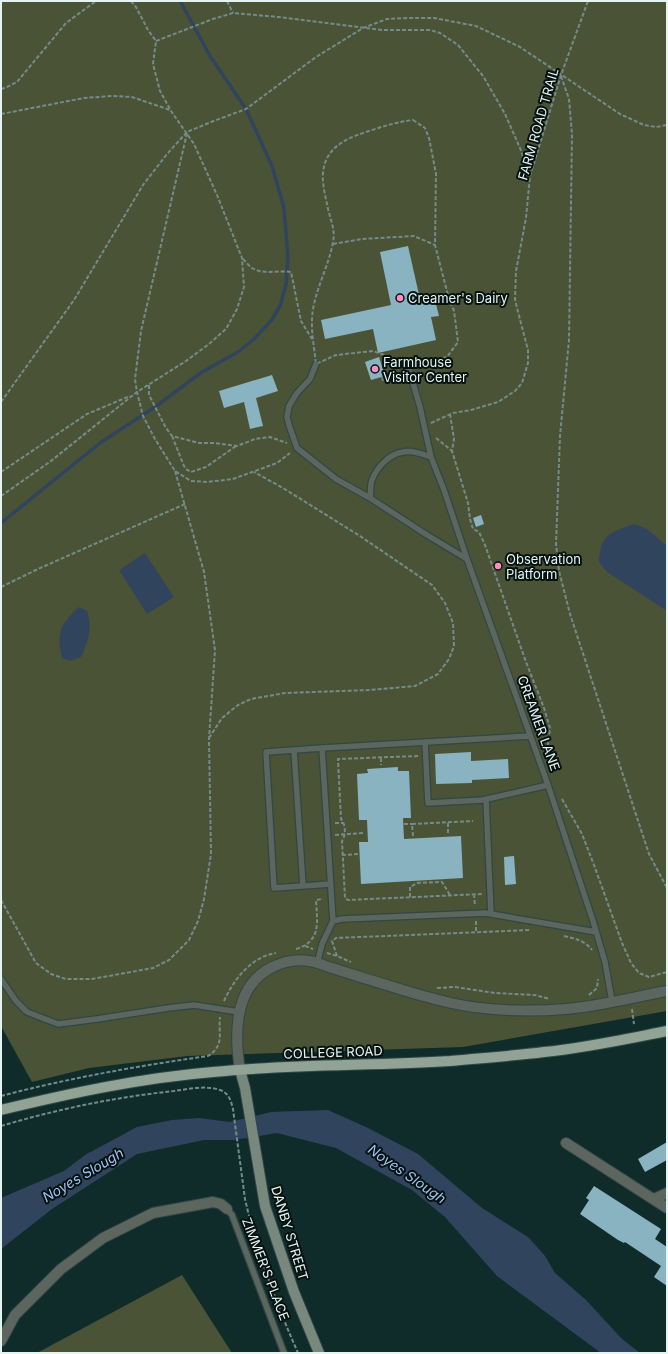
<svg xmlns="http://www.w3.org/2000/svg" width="668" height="1354" font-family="Inter,sans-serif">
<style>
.green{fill:#4b5336}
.water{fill:#30455d}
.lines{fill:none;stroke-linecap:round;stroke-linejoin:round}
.stream{stroke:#30455d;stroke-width:3.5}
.building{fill:#89b3c0}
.lane-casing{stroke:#2e4846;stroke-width:8}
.street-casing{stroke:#2e4846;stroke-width:12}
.secondary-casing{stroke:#2e4846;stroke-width:12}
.primary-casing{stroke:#2e4846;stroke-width:12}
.path{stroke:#748b88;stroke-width:2;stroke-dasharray:4 2;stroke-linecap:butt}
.lane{stroke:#5c655e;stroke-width:5.5}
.street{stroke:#5c655e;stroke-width:10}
.secondary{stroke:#79887d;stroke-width:10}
.primary{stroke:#90a395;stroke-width:10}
.poi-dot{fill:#fc8fc1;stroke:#071211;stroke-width:1.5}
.labels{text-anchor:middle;stroke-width:4;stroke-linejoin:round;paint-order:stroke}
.street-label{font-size:13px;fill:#e3f4f1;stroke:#071211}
.poi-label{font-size:13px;fill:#e3f4f1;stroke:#071211;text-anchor:start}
.water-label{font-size:14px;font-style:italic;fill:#9cc3f2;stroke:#071211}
</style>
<rect width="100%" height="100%" fill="#102c2a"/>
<path class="green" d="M1,1H667V1011L463,1047L187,1056L89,1068L32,1082L1,1026Z
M182,1275L232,1353H37Z"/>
<path class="water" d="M634,524L647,529L667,546V611L607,572L599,562C600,535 610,532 634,524Z
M145,553L174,597L147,614L119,570Z
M79,607L87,611C93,627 88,642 81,657L70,661L62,658C56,632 60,625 79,607Z
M328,1110L368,1128L418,1154L482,1208L528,1237L545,1256L555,1273L586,1300L622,1339L640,1353H601L497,1276L445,1217L412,1190L336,1148L277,1133L234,1140H204L137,1154L52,1209L1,1249V1198L64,1171L85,1155L137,1127L172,1120L199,1118L230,1122L271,1112Z"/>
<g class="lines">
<path class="stream" d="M1,523L100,443L155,407L202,372L238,352L253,340L271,321L280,306L286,284L288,258L284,208L272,166L246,109L210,56L180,1"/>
</g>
<path class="building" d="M408,246L420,299L434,296L439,316L431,317L436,340L378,353L373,329L325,339L321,320L391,305L380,252Z
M379,357L385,376L371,380L365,362Z
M272,375L278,391L256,398L263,426L250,429L244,402L224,408L219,391Z
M481,515L484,524L476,527L473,518Z
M471,752V761L508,759L509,778L472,780V783L436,784L435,754Z
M398,767V771H409L411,818H403L404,839L461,836L463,878L361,884L359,842H368L367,820H359L357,774L368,773L367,769Z
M514,856L516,884L505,885L504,857Z
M667,1142V1160L645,1172L638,1159Z
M594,1186L661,1229L655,1239L667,1247V1286L654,1277L661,1266L625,1242L624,1243L618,1240L580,1214L589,1200L586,1198Z"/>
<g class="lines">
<defs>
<path id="lane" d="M316,364L310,379L297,393L289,406L287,417L289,425L297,448L336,479L370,498L427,535L467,559
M408,366L420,407L431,457L444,490L467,559L548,785L593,921L605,962L612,1001
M370,498C371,493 370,485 372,480C377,467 389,454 403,452C412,450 423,454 431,457
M425,742L428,803L483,800L548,785
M322,748L266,752L274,888L331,884
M294,750L303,886
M486,799L491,914
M333,921L322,748L530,736
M317,964L322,944L333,921L342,919L485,913L596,932
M1,979L16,1001L27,1012L58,1024L97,1019L168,1008L194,1005L239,1012
M227,1209L232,1215L284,1353"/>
<path id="street" d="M240,1070C234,1032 234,982 277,965C286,961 299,959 309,961C317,962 325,966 332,968C351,974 369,980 387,985C408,992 430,998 451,1003C486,1011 530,1012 566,1009C600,1006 634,997 667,991
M566,1143L667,1208
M654,1199L667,1193
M1,1341L15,1315L61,1269L103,1238L153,1213L213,1202L221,1204L227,1209"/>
<path id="secondary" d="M240,1070L245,1088L265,1206L294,1292L319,1353"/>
<path id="primary" d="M1,1110C71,1093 141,1078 213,1072C292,1064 371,1066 450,1061C481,1058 513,1056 544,1052C585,1048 626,1039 667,1031"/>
</defs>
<use href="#lane" class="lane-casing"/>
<use href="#street" class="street-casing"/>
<use href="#secondary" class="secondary-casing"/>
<use href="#primary" class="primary-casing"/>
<path class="path" d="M131,1L136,7L148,30L156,41
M227,1L233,13
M156,41L213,19L233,13L278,17L382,30H430L440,33L458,45L483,76L505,114L520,148L530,176
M561,76L569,99L572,134L569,340L560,436L556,544L559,571L570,614L649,854L667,888
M1,89L5,88L17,82L66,23L96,1
M1,114L84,98L112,96L132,97L170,110
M413,120L425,128L429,138L436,174L435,245L449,299L454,311L458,342L447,357L408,366L401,361L373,351L336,355L316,364C314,346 310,327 313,309C317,286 329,265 333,242C336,229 329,217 327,204C325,195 322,183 323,173C325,147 347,138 369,131C384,126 397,122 413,120Z
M187,133L141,331L135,379L137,392L143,416L155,439L175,471L191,481L207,482L233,479L277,463L290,453
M333,244L362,239L414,236L435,245
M243,259C246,262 249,266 252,268C263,275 279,270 291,272L301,321L312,339
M382,377L383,381L403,374
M149,385V395L166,428L172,436L199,443H214L237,446L255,439L270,437L287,443
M1,402L74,300L143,185L167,154L187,132L211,122L246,109L316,57L363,28L387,19L408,18H434L476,26L520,47L620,114L644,125L656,127L667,125
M450,414L454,439L452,451L468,503L470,519L473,529L479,532L485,545L526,662L544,708L550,728L547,752L548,759
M431,423L453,413L471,410L498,402L515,391L522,383L528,363V350L517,308L515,299L516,271L526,218L530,176L561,75L588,1
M172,436L184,466L186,469L191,472L206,467L236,446
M436,438L452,451
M1,472L87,414L130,396
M1,496L51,461L137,392L186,361L209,344L226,329L237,309L244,287L242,258L217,195L194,144L171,111L160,91L153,64L156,41
M1,587L38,569L185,504
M209,738L222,718L238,705L251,699L285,693L370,690L415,686L438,674L449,659L454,646L453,623L445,603L432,585L360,536L283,488L254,472
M418,756L338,759L341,819C346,825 346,835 342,841L345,898L348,900L483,894
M381,758V765
M562,799L582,834L594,865L622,943L631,963L639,973L649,977L667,972
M335,823H344
M448,823V835
M404,824H412
M335,835L363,833
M413,836L412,824L473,821
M342,855L359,854
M474,894L475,905
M410,897V887L417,883L442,882L450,895
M1,900L36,963L51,974L66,979H92L153,968L169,960L189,940L198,921L204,899L211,854L209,739L215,650L204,572L175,471
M476,921V932
M564,936C576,939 584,940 592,950
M305,946L313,949
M296,949C322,941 317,922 316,900L323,899
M327,953L337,956L351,962
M337,956L332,941L336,938L529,930
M437,988L455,987L495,993L535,995L550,999
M589,995L597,988L598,979
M224,1001C234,979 251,957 276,953
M632,1009L634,1024
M1,1096C69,1078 138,1066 208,1056C225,1045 218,1034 220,1017
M1,1126C58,1109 116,1097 174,1091C189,1089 206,1085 220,1090C229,1093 231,1101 233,1109L245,1199C257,1252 276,1303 298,1353"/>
<use href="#lane" class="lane"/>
<use href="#street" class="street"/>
<use href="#secondary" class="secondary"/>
<use href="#primary" class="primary"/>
</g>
<g class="poi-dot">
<circle cx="400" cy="298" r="4"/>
<circle cx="375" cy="369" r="4"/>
<circle cx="498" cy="566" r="4"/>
</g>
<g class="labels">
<g class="street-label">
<text transform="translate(538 124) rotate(-74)" y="5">FARM ROAD TRAIL</text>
<text transform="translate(539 723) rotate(70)" y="5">CREAMER LANE</text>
<text transform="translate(333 1052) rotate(-2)" y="5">COLLEGE ROAD</text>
<text transform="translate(290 1233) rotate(73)" y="5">DANBY STREET</text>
<text transform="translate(266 1269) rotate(69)" y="5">ZIMMER'S PLACE</text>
</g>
<g class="poi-label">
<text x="408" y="303">Creamer's Dairy</text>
<text x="383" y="367">Farmhouse<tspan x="383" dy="15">Visitor Center</tspan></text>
<text x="506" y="564">Observation<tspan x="506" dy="15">Platform</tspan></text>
</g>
<g class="water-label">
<text transform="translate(407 1174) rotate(35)" y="5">Noyes Slough</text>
<text transform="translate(83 1175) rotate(-31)" y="5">Noyes Slough</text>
</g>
</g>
<rect width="668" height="1354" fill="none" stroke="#e3f4f1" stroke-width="4"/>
</svg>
